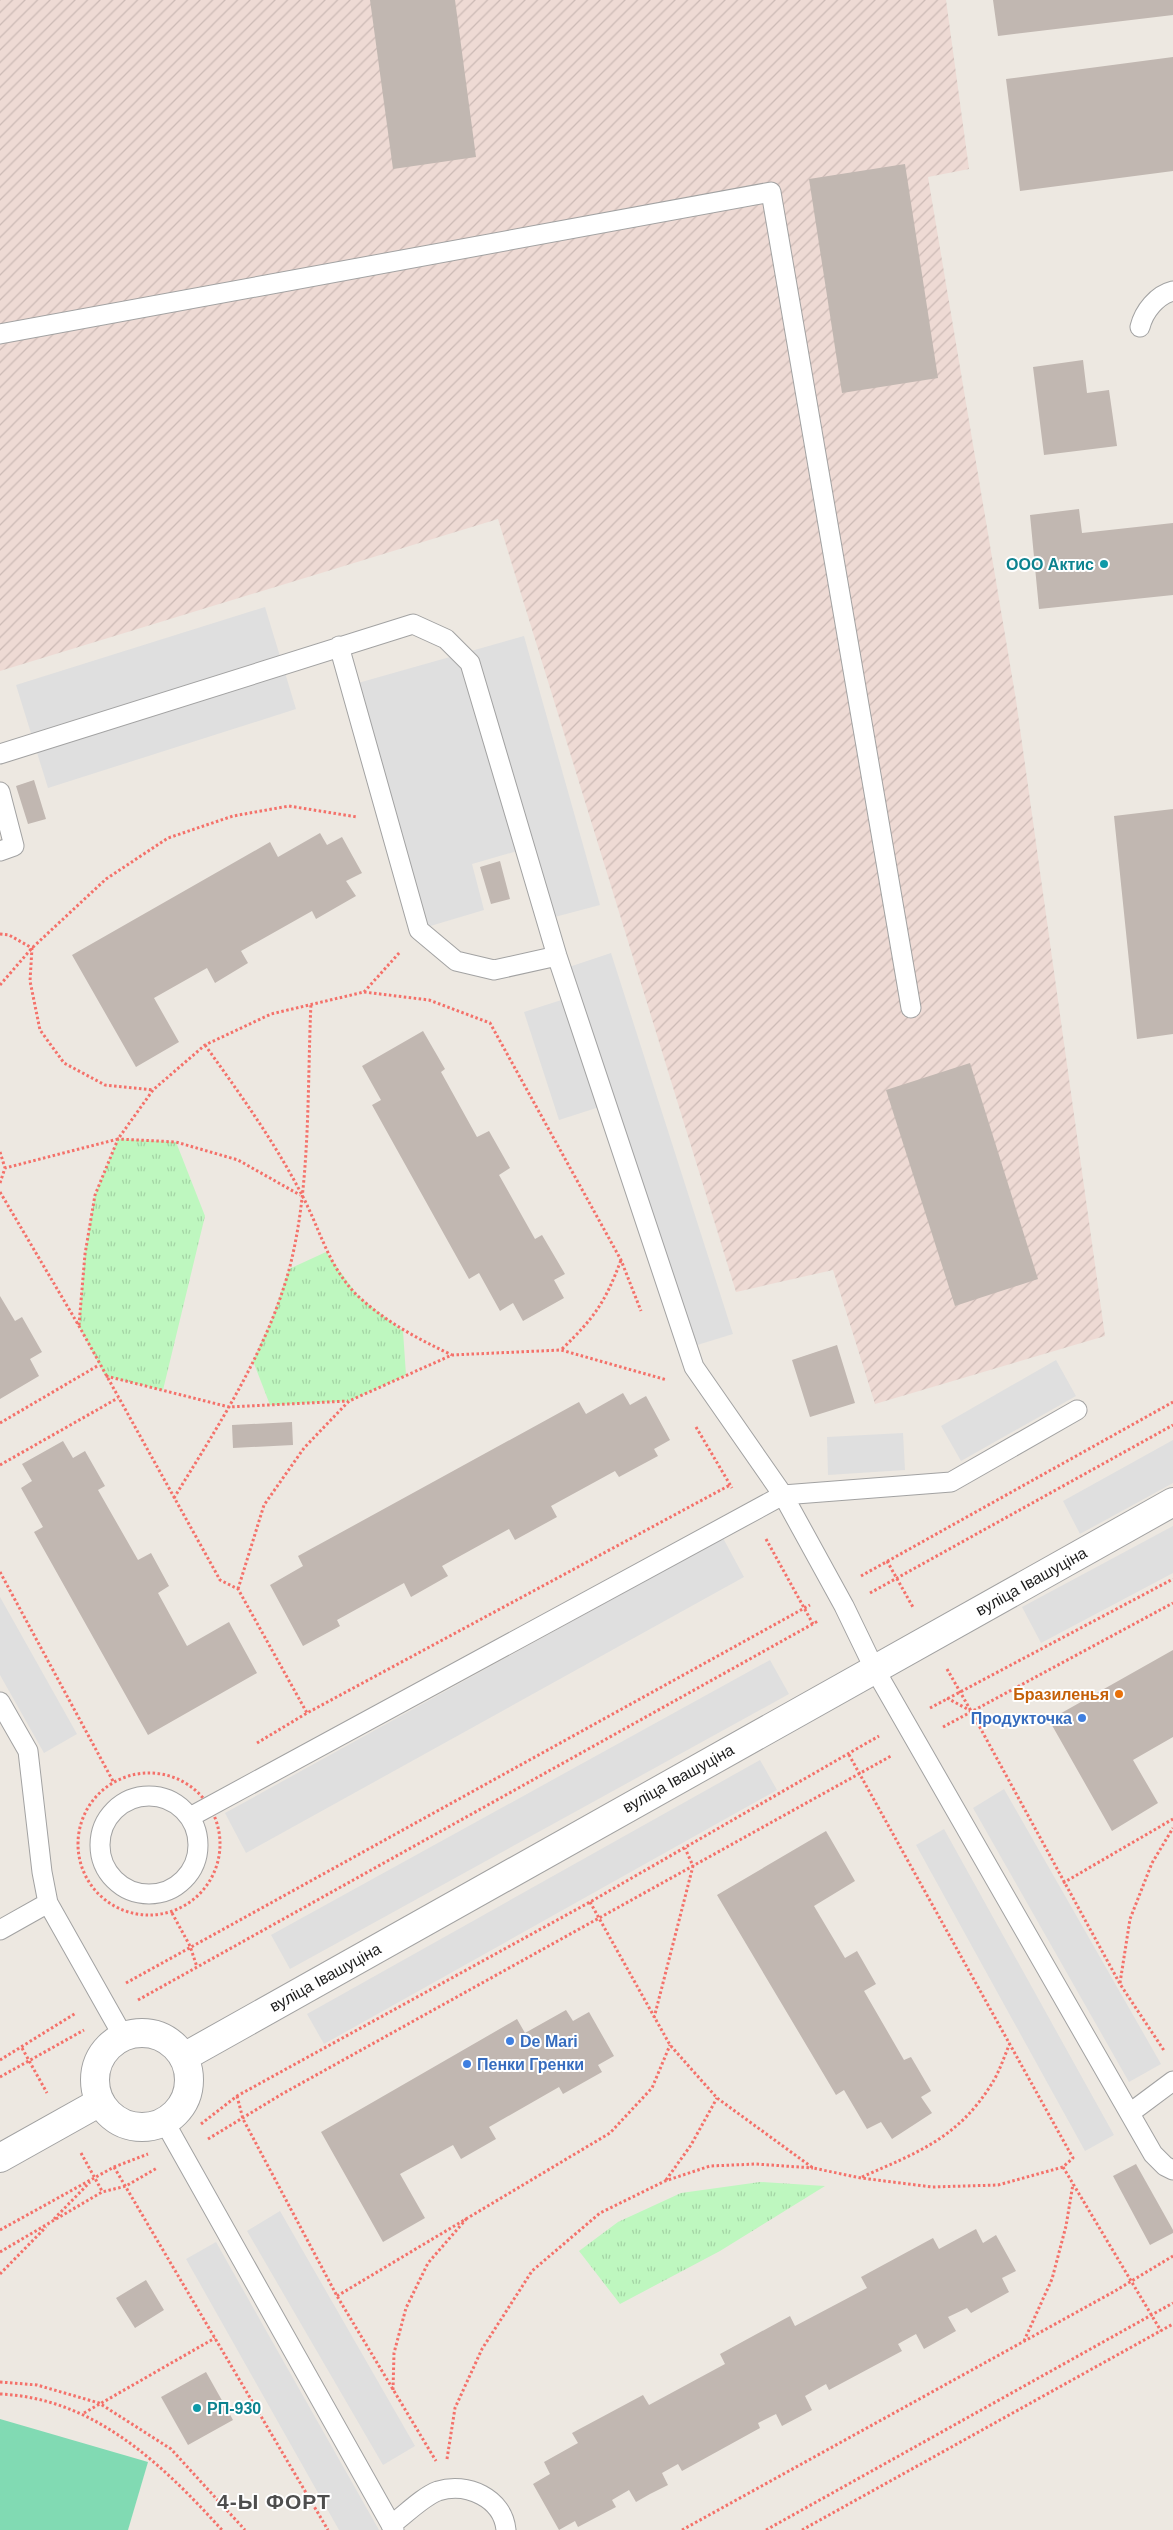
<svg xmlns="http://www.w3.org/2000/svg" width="1173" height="2530" font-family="Arial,sans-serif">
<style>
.military{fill:url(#military-furrows)}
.park{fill:url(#park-tufts)}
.pitch{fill:#81dab3}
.parking{fill:#dfdfdf}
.building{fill:#c1b7b1}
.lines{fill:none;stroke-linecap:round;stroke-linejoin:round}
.service-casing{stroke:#a2a2a2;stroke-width:21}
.minor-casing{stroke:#a2a2a2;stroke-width:30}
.path{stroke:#f4716a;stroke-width:3;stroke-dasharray:2.5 2.5;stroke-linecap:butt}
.service{stroke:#fff;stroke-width:19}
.minor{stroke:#fff;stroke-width:28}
.culture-dot{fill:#0f9aa8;stroke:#fff;stroke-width:2}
.food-dot{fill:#e8710a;stroke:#fff;stroke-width:2}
.shop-dot{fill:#3f7fe0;stroke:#fff;stroke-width:2}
.labels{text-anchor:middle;stroke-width:4;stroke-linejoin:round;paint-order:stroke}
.culture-label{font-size:16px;font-weight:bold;fill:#0d838f;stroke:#fff;text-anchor:end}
.street-label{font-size:16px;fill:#1b1b1b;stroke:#fff}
.food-label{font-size:16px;font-weight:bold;fill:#c56008;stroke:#fff;text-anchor:end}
.shop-label{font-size:16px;font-weight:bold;fill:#366cbe;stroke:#fff;text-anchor:start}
.district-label{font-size:21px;font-weight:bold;letter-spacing:1px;fill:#4e4e4e;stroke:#fff}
</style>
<defs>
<pattern id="military-furrows" width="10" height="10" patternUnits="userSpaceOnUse" patternTransform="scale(1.25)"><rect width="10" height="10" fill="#eedad4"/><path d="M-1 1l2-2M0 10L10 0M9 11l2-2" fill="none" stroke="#ccbab5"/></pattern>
<pattern id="park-tufts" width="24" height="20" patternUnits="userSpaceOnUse" patternTransform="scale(1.25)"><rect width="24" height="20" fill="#bef7bf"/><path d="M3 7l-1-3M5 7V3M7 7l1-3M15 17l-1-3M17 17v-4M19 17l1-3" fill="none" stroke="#a3d3a4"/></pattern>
</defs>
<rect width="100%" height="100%" fill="#ede8e1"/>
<path class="military" d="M0,0H946L969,169L928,177L1016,700L1105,1336L875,1404L833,1270L736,1292L498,519L0,671Z"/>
<path class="park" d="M118,1139L176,1142L205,1216L163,1390L105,1376L79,1326L85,1254L95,1195Z
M326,1252L358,1296L403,1331L406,1375L349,1401L270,1405L253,1361L272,1319L289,1269Z
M760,2182L825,2186L720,2251L620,2304L579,2251L618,2222L681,2193Z"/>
<path class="pitch" d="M0,2419L148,2462L128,2530H0Z"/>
<path class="parking" d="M265,607L296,709L48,788L16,685Z
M524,636L600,905L551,918L531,847L472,864L484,910L427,927L358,683Z
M611,953L733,1334L694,1346L615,1102L559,1120L524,1012L577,995L569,967Z
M1056,1360L1076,1396L961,1461L941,1426Z
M903,1433L905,1470L828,1475L827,1437Z
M1173,1440V1483L1080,1534L1063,1501Z
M1173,1526V1573L1041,1643L1022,1607Z
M723,1538L744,1577L246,1853L225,1813Z
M0,1597L77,1734L44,1753L0,1675Z
M770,1660L789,1694L290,1969L271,1935Z
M760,1760L777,1790L324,2044L307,2014Z
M1004,1789L1161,2064L1129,2082L973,1808Z
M944,1829L1114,2135L1085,2151L916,1845Z
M280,2211L415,2446L383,2465L247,2231Z
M216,2242L379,2530H339L186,2259Z"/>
<path class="building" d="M370,0H455L476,157L393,169Z
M993,0H1173V15L998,36Z
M1173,57V171L1020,191L1006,79Z
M905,164L938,378L842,393L809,179Z
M1083,360L1087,393L1109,390L1117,446L1044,455L1033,367Z
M1079,509L1082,533L1173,523V595L1039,609L1030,515Z
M34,780L46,819L28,824L16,786Z
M1173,809V1034L1137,1039L1114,816Z
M320,833L327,845L342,837L362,873L346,881L356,896L316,919L312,911L241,951L248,963L215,983L207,968L154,998L179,1042L136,1067L72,955L270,842L278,857Z
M500,861L510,899L491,904L480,867Z
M423,1031L445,1069L441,1072L477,1137L489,1131L510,1168L499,1175L535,1239L542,1235L565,1274L554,1280L564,1298L523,1321L513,1303L500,1311L479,1273L469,1279L372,1105L381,1100L362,1066Z
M970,1063L1038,1279L955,1306L886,1090Z
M0,1296L15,1321L22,1317L42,1352L30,1359L39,1376L0,1399Z
M837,1345L855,1403L810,1417L792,1360Z
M623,1393L630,1405L646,1396L670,1440L654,1449L658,1456L619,1477L615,1471L551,1506L557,1517L515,1540L509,1529L442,1566L448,1576L411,1597L404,1583L337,1620L340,1626L303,1646L270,1585L303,1566L298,1556L579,1402L586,1414Z
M292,1422L293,1445L233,1448L232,1425Z
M63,1441L73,1458L85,1451L105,1486L98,1490L138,1560L151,1553L169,1586L158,1593L187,1646L229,1622L257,1673L148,1735L34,1532L43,1527L21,1488L32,1481L22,1464Z
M1173,1650V1737L1133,1760L1158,1803L1112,1831L1049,1720Z
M826,1831L855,1881L814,1906L845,1958L857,1951L876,1984L864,1991L904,2060L911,2057L931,2091L921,2097L932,2113L892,2139L881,2122L867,2129L844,2090L836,2095L717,1895Z
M566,2010L573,2021L589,2012L614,2056L598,2065L602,2072L563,2094L559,2087L489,2127L496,2139L461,2159L453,2145L400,2174L425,2218L383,2242L321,2132L517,2019L525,2033Z
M1136,2164L1173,2230V2233L1150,2245L1113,2176Z
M976,2229L983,2243L996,2235L1016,2271L1002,2278L1009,2292L971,2313L967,2308L948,2317L956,2331L924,2349L916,2334L898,2344L902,2351L829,2390L826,2384L805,2396L812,2410L799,2417L782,2426L776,2414L758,2423L760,2428L682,2471L678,2464L662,2473L668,2485L650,2494L636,2502L629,2490L612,2500L616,2507L578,2527L575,2521L559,2530L533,2484L550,2474L544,2462L578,2443L572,2433L643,2395L649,2405L725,2364L720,2354L790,2316L795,2326L867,2288L861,2277L933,2238L939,2249Z
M146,2280L164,2310L135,2328L116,2298Z
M206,2372L233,2420L188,2445L161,2397Z"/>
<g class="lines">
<defs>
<path id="service" d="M1140,327C1144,311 1157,295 1173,291
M0,334L771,192L911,1008
M339,646L419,930L456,961L494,970L557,956
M0,754L413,624L446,639L470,663L557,956L694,1367L783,1495L844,1606L874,1668L1153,2154L1165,2166L1173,2170
M0,792L14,846L0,851
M0,1702L28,1751L42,1872L48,1903L123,2036
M100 1845a49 49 0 1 1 98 0a49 49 0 1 1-98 0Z
M190,1817L783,1495L951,1482L1077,1410
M0,1930L48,1903
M1130,2113L1173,2081
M164,2121L394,2530
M391,2525C405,2515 422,2497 438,2491C467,2482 503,2498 506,2530"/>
<path id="minor" d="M95 2080a47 47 0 1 1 94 0a47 47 0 1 1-94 0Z
M184,2057L1173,1502
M0,2158L100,2102"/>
</defs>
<use href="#service" class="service-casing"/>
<use href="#minor" class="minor-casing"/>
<path class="path" d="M0,934L9,935L32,948L30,981L40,1030L64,1063L105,1085L153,1090
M0,985L32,948L106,879L168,838L233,816L289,806L357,817
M364,992L400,952
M205,1045C240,1094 274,1141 302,1195C320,1229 329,1269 359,1297C386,1322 418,1339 452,1355
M0,1152L5,1168
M0,1183L5,1168L118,1139L153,1090L205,1045L271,1014L364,992L429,1000L490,1023L621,1260L641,1311
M0,1192L79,1326L220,1580L238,1589L307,1713
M79,1325L85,1254L95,1195L118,1139L176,1142L238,1160L300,1195
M562,1349C594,1318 605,1303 621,1260
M106,1376L229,1407L348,1401
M0,1423L99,1365
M696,1427L732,1488
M0,1465L118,1398
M174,1498C218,1426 266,1353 289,1270C311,1187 307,1089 311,1003
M766,1539L813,1624
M887,1561L914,1609
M0,1572L114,1783
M861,1576L1173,1402
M238,1589L264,1505L304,1448L349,1401L452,1355L561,1350L667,1380
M870,1593L1173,1425
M947,1669L971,1711
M947,1698L971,1711L1120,1984L1165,2052
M930,1708L1173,1579
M943,1727L1173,1603
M257,1743L307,1713L730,1485
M78 1844a71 71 0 1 1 142 0a71 71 0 1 1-142 0Z
M1063,1883L1173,1819
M590,1902L670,2045L717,2098L813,2168L861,2178L932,2187L998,2185L1063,2167L1073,2158L848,1753
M172,1913L190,1946L197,1967
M126,1983L810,1605
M1120,1983L1130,1919L1152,1863L1173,1828
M138,2000L818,1621
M654,2018L693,1866L685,1848
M22,2048L47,2093
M0,2060L76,2013
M0,2077L84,2030
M237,2096L243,2119L337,2296L436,2461
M201,2124L237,2096L590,1902L879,1736
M208,2139L282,2094L891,1756
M81,2153L102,2191
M114,2167L328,2530
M1063,2167L1161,2331
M862,2177C916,2153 957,2139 991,2085C999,2073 1004,2057 1010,2043
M666,2180L691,2145L717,2098
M54,2219L90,2182
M0,2230L114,2167L148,2154
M0,2252L102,2192L126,2186L157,2168
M0,2274L46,2227
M337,2296L610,2133L652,2088L670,2045
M1024,2341L1052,2279L1066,2226L1073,2184
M0,2382L37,2385L99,2403L171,2449L245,2530
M393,2390L394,2353L406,2308L428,2263L468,2217
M0,2394C94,2398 162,2464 222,2530
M84,2413L215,2338
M447,2459L455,2408L482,2349L532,2271L600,2213L665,2181L710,2166L756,2164L813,2168
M682,2530L1115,2291L1173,2256
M766,2530L1173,2303
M802,2530L1173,2324"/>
<use href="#service" class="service"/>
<use href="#minor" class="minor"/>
</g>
<g class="culture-dot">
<circle cx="1104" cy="564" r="5"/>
<circle cx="197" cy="2408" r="5"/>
</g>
<circle class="food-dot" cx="1119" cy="1694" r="5"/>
<g class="shop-dot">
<circle cx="1082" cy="1718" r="5"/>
<circle cx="510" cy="2041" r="5"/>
<circle cx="467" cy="2064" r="5"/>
</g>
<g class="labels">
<g class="culture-label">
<text x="1094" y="570">ООО Актис</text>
<text x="207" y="2414" text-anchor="start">РП-930</text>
</g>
<g class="street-label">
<text transform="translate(1031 1581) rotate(-29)" y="6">вуліца Івашуціна</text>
<text transform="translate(678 1778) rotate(-29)" y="6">вуліца Івашуціна</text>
<text transform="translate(325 1977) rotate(-29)" y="6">вуліца Івашуціна</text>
</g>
<g class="food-label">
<text x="1109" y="1700">Бразиленья</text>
</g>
<g class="shop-label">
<text x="1072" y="1724" text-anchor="end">Продукточка</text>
<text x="520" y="2047">De Mari</text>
<text x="477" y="2070">Пенки Гренки</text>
</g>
<g class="district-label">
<text x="274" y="2509">4-Ы ФОРТ</text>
</g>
</g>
</svg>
